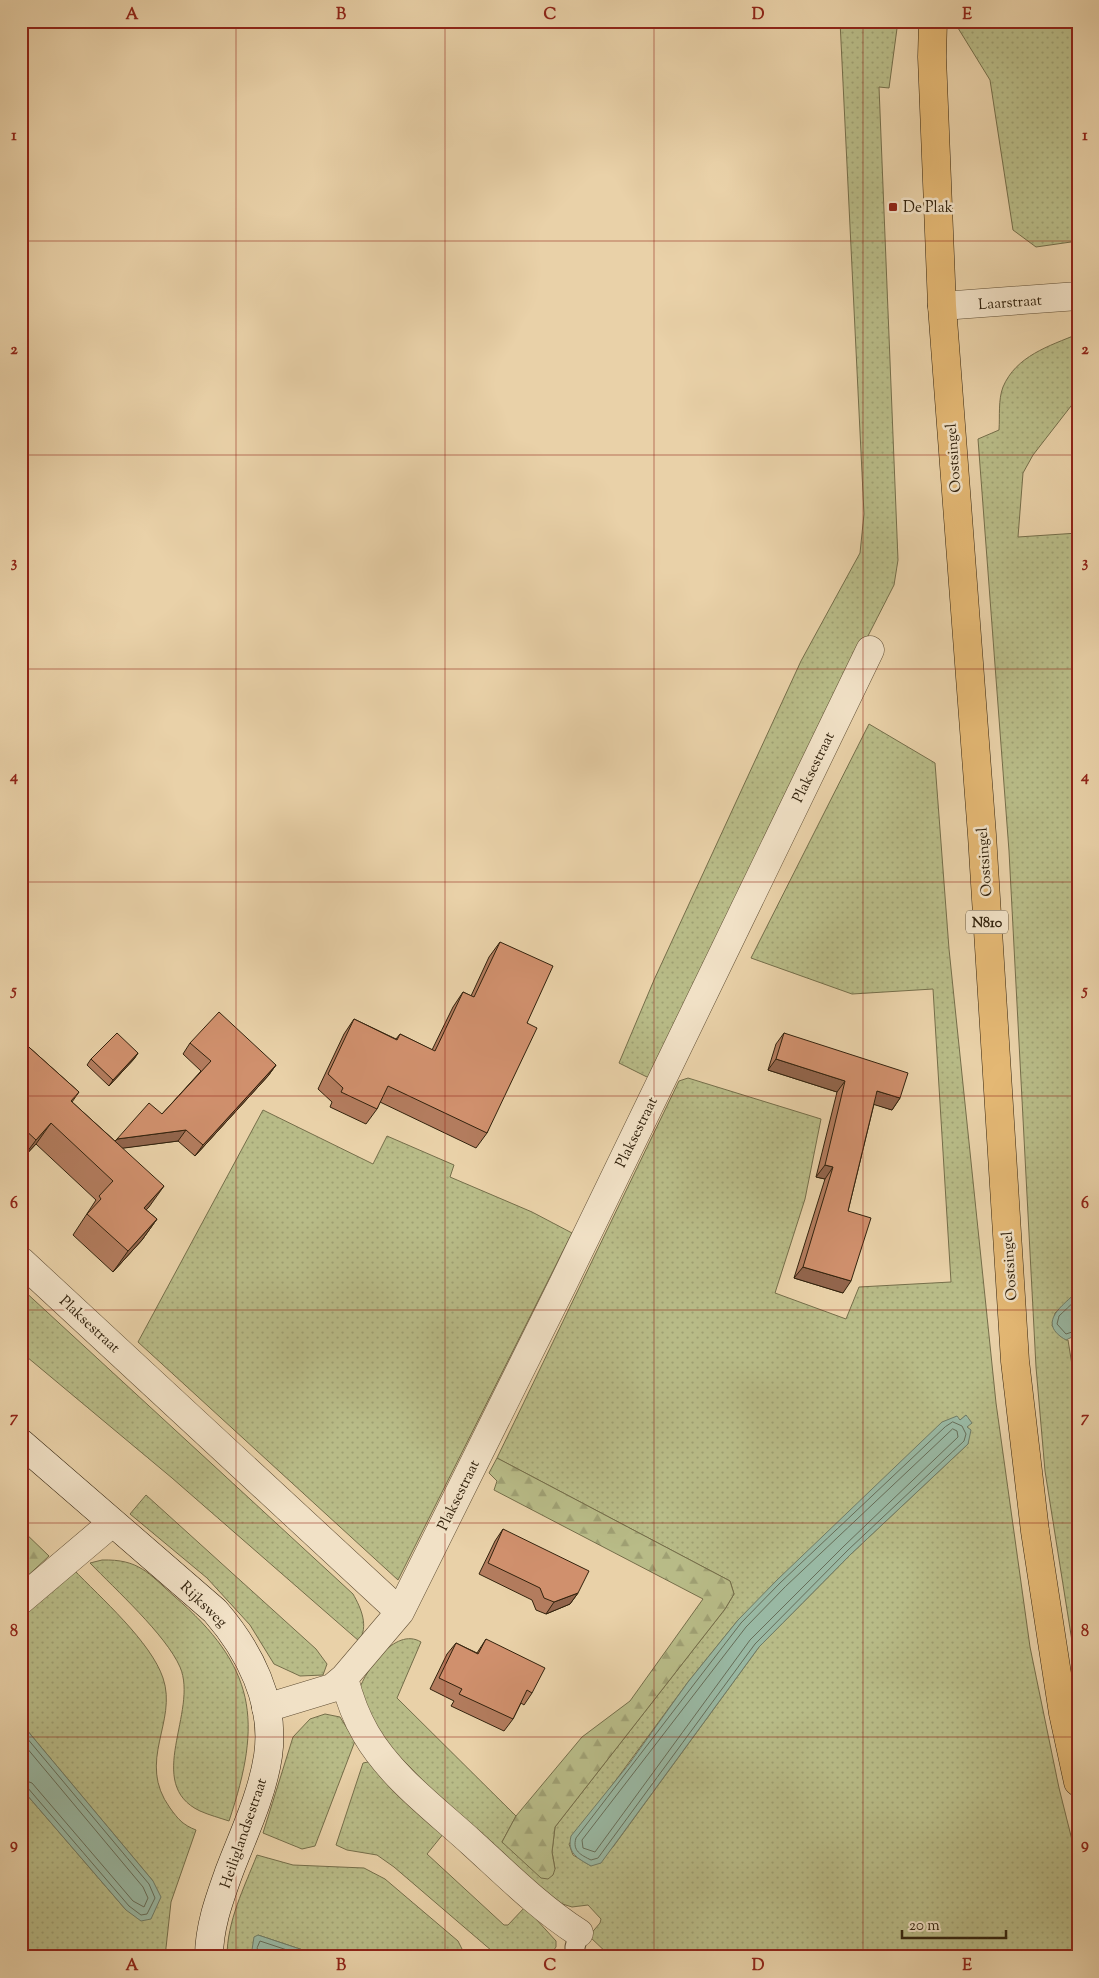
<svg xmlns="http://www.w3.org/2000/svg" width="1099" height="1978" font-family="'Sorts Mill Goudy',serif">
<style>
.grass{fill:url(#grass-dots);stroke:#756e4a;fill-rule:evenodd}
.forest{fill:url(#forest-firs);stroke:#756e4a}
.water{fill:#99b8a3;stroke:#707c67}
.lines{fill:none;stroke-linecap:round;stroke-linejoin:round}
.shore{stroke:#666d58;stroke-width:1}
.lane-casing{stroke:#604e34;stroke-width:21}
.street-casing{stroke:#604e34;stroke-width:29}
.secondary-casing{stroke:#32220d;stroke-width:29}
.primary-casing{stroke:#32220d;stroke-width:29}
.lane{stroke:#f1e1c6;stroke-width:19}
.street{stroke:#f1e1c6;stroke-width:28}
.secondary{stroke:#f1e1c6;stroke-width:28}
.primary{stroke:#e4b874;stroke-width:28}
.wall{fill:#b37c5e;stroke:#32220d}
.shaded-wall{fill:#92654c;stroke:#32220d}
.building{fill:#d0906d;stroke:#32220d}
.grid{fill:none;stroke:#8f2418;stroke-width:1;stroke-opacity:0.55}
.poi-dot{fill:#8f2418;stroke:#f1e1c6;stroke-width:2}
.labels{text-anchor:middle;stroke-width:5;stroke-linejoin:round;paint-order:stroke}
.shield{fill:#f1e1c6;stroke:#6b5b44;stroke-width:1}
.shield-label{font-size:14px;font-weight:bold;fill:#32220d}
.poi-label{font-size:15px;fill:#32220d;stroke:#f1e1c6;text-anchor:start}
.street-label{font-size:15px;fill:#32220d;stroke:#f1e1c6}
.neatline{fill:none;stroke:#8f2418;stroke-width:2}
.grid-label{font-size:16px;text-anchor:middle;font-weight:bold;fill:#8f2418}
</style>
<defs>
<pattern id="grass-dots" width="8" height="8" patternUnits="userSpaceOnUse" patternTransform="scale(1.25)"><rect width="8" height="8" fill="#b8bb87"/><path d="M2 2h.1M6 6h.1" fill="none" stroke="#9fa073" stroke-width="1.8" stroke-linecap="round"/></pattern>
<pattern id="forest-firs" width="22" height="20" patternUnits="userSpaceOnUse" patternTransform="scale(1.25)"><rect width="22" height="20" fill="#b8bb87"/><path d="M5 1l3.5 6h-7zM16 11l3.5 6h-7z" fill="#9fa073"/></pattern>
</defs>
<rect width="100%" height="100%" fill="#e9d1a8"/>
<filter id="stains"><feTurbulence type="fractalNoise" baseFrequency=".004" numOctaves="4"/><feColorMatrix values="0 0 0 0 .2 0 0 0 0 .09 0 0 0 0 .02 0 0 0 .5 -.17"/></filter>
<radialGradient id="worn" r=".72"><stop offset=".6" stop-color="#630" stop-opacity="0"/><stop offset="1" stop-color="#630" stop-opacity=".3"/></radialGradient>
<path class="grass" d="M840,21H898L889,88L879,87L898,560L894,585L824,722L651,1079L619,1063L654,980L801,661L860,553L864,514Z
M959,21H1078V241L1036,247L1013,230L990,80L958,28Z
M1078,334V397L1033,455L1023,473L1018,537L1078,533V1291L1055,1313L1052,1326L1066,1340H1068L1078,1403V1679L1045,1471L1036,1367L1009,851L978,439L999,430C1000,416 998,400 1003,387C1016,356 1049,346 1078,334Z
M869,724L935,763L949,949L996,1403L1030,1647L1059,1788L1078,1864V1957H611L589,1936L600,1923L601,1919L588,1905L572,1907L550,1900L429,1787L379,1735L358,1693C364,1672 395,1626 421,1642L397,1698L516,1816L502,1842L555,1869L552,1852L555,1827L725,1609L734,1594L730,1581L497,1458L679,1081L688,1078L821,1119L805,1199L775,1293L846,1319L859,1287L951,1282L933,989L852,994L751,958ZM966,1415L968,1444L851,1554L759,1647L613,1847L591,1866L573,1855L569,1844L688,1682L738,1620Z
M263,1110L373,1164L387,1136L454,1165L450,1177L532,1212L572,1233L398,1580L138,1342Z
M21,1288L353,1594C361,1608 369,1626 359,1641L172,1478L21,1352Z
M146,1495L316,1649L327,1664L323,1675L300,1676L274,1664L250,1625L207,1578L130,1514Z
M102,1560C139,1559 148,1573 174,1596C256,1667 263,1720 229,1821C220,1818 209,1815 200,1811C143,1784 199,1711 180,1667C166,1635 115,1589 90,1563Z
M73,1569C101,1598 151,1642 163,1678C178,1722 136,1761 170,1808C178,1819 183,1825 196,1830L171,1902L165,1957H21V1788L126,1910L153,1881L21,1723V1617Z
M325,1714L340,1717L355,1741L315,1846L302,1849L263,1833L293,1737L310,1719Z
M368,1762L373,1764L444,1833L427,1854L504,1925H508L525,1907L556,1941V1947L549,1957H499L394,1867L377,1855L347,1850L336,1845L363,1763Z
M257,1855L293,1865L364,1868L385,1879L458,1941L466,1957H324L258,1935L256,1954L262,1957H227C227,1921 244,1888 257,1855Z"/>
<path class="forest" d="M497,1458L730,1581L734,1594L725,1609L555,1827L552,1852L555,1869L553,1875L548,1879L541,1878L502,1842L516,1816L582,1737L630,1701L703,1599L494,1490L497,1481L489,1473Z
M21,1529L49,1556L21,1582Z"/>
<path class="water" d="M1078,1291V1334L1066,1340C1036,1323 1062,1306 1078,1291Z
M966,1415L972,1423L967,1427L971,1430L968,1444L851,1554L759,1647L601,1863L591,1866C577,1858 567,1853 571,1836L629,1764L688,1682L738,1620L777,1580L942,1422L957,1416L960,1420Z
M21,1723L153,1881L161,1897L151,1919L141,1921L126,1910L21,1788Z
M258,1935L324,1957H262L252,1950L254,1937Z"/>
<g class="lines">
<path class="shore" d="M1078,1298L1059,1316L1057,1324L1066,1334L1078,1330
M953,1422L962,1426L966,1434L964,1441L848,1550L755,1644L598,1858L591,1860C581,1855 572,1851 576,1838L741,1623L780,1583L945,1427Z
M953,1429L957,1431L958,1437L844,1546L750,1640L595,1852L583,1848L582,1840L746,1627L785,1587Z
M21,1731L149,1884L155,1898L147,1914L141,1915L129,1906L27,1787L21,1785
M21,1741L143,1887L148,1898L144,1907L133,1901L32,1783L21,1779
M262,1957L257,1948L260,1941L308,1957"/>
<defs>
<path id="lane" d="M575,1957V1947L579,1933"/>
<path id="street" d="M942,306L1078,296
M21,1261L400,1612
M21,1600L112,1523
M344,1678C349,1698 356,1717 366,1734C391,1777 436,1810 472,1843C506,1874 540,1908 579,1933
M266,1708L332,1688L344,1678L400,1612L563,1284L870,650"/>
<path id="secondary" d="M21,1443L215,1611C249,1650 276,1702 268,1756C262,1796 243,1835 229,1872C219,1900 209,1927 209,1957"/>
<path id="primary" d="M933,21L932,57L942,306L982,835L1015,1361L1035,1531L1063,1713L1078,1782"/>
</defs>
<use href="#lane" class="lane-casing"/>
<use href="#street" class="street-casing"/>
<use href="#secondary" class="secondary-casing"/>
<use href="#primary" class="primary-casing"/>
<use href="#lane" class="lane"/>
<use href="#street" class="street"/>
<use href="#secondary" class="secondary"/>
<use href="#primary" class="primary"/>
</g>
<path class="wall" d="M500,942L527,1023L487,1133L476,1148L380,1102L377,1109L366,1124L330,1107L332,1102L318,1089L344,1034L354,1019L396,1039L400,1034L432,1050L453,1007L463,992L471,996L489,957Z
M784,1033L900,1098L892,1110L874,1104L848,1211L843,1293L794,1278L825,1179L816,1177L837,1092L768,1070L776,1044Z
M21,1040L79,1092L72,1102L115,1141L117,1139L162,1114L201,1071L183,1054L190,1043L276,1065L268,1076L195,1156L178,1141L122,1148L149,1207L146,1210L157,1219L142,1240L113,1272L73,1235L96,1200L36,1144L21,1160Z
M138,1053L134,1059L109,1086L87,1065L91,1059Z
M503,1529L578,1593L570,1604L546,1614L536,1610L532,1600L479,1574L495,1541Z
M486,1639L532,1693L524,1705L521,1703L513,1719L504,1731L451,1706L454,1701L430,1689L447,1654L456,1643L477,1653Z"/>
<path class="shaded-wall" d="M138,1053L134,1059L109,1086L113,1080Z
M776,1059L845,1081L837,1092L768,1070Z
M276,1065L268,1076L195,1156L203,1145Z
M877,1091L900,1098L892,1110L869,1103Z
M51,1123L36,1144L21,1160L36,1140Z
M186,1130L178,1141L109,1150L117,1139Z
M825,1165L833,1167L825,1179L816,1177Z
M164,1186L149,1207L129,1228L144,1208Z
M157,1219L142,1240L113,1272L128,1251Z
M803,1267L851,1281L843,1293L794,1278Z
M578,1593L570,1604L546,1614L554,1602Z"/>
<path class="building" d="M500,942L553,966L527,1023L537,1028L487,1133L388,1086L377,1109L341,1092L343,1088L328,1074L354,1019L397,1040L400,1034L435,1051L463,992L474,997Z
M219,1012L276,1065L203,1145L186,1130L117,1139L149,1103L162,1114L211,1061L190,1043Z
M117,1033L138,1053L113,1080L91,1059Z
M784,1033L908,1073L900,1098L877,1091L848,1211L871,1218L851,1281L803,1267L833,1167L825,1165L845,1081L776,1059Z
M21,1040L79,1092L71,1101L164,1186L144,1208L157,1219L128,1251L87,1214L101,1199L99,1196L113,1181L51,1123L36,1140L21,1126Z
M503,1529L589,1571L578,1593L554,1602L544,1598L540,1588L488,1563Z
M486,1639L545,1668L532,1693L527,1690L513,1719L459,1694L462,1689L439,1678L456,1643L478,1654Z"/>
<path class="grid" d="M236,21V1957M445,21V1957M654,21V1957M863,21V1957M21,241H1078M21,455H1078M21,669H1078M21,882H1078M21,1096H1078M21,1310H1078M21,1523H1078M21,1737H1078"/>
<rect class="poi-dot" x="888" y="202" width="10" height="10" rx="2.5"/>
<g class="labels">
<rect class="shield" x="966" y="910.5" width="42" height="23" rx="4"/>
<g class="shield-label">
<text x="987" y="927">N810</text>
</g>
<g class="poi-label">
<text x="903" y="212">De Plak</text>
</g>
<g class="street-label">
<text transform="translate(1010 302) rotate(-4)" y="5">Laarstraat</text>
<text transform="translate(953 458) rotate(-94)" y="5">Oostsingel</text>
<text transform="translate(813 767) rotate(-64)" y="5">Plaksestraat</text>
<text transform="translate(984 862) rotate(-94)" y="5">Oostsingel</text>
<text transform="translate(636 1132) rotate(-64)" y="5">Plaksestraat</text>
<text transform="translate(1009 1266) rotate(-94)" y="5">Oostsingel</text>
<text transform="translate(90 1324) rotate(43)" y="5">Plaksestraat</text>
<text transform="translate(458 1495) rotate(-64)" y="5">Plaksestraat</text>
<text transform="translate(204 1604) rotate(44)" y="5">Rijksweg</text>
<text transform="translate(243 1833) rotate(-71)" y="5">Heiliglandsestraat</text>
</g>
</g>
<rect width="1099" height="1978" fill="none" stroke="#e9d1a8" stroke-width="55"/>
<path d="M902 1930v8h104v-8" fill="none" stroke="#32220d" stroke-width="2.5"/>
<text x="909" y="1930" font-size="15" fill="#32220d" stroke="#f1e1c6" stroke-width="4" paint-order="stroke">20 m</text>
<rect x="28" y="28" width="1044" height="1922" class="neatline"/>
<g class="grid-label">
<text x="132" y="19">A</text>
<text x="341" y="19">B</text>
<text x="550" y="19">C</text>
<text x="758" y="19">D</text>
<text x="967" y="19">E</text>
<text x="14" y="140">1</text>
<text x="1085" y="140">1</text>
<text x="14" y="354">2</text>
<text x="1085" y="354">2</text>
<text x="14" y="567">3</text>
<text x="1085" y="567">3</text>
<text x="14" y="781">4</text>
<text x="1085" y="781">4</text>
<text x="14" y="995">5</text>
<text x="1085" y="995">5</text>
<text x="14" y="1208">6</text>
<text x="1085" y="1208">6</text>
<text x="14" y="1422">7</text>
<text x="1085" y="1422">7</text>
<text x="14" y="1636">8</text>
<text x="1085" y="1636">8</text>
<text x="14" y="1849">9</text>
<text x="1085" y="1849">9</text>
<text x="132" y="1970">A</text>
<text x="341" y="1970">B</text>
<text x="550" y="1970">C</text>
<text x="758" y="1970">D</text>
<text x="967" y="1970">E</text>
</g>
<rect width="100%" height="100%" filter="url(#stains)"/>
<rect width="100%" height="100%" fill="url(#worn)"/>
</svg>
